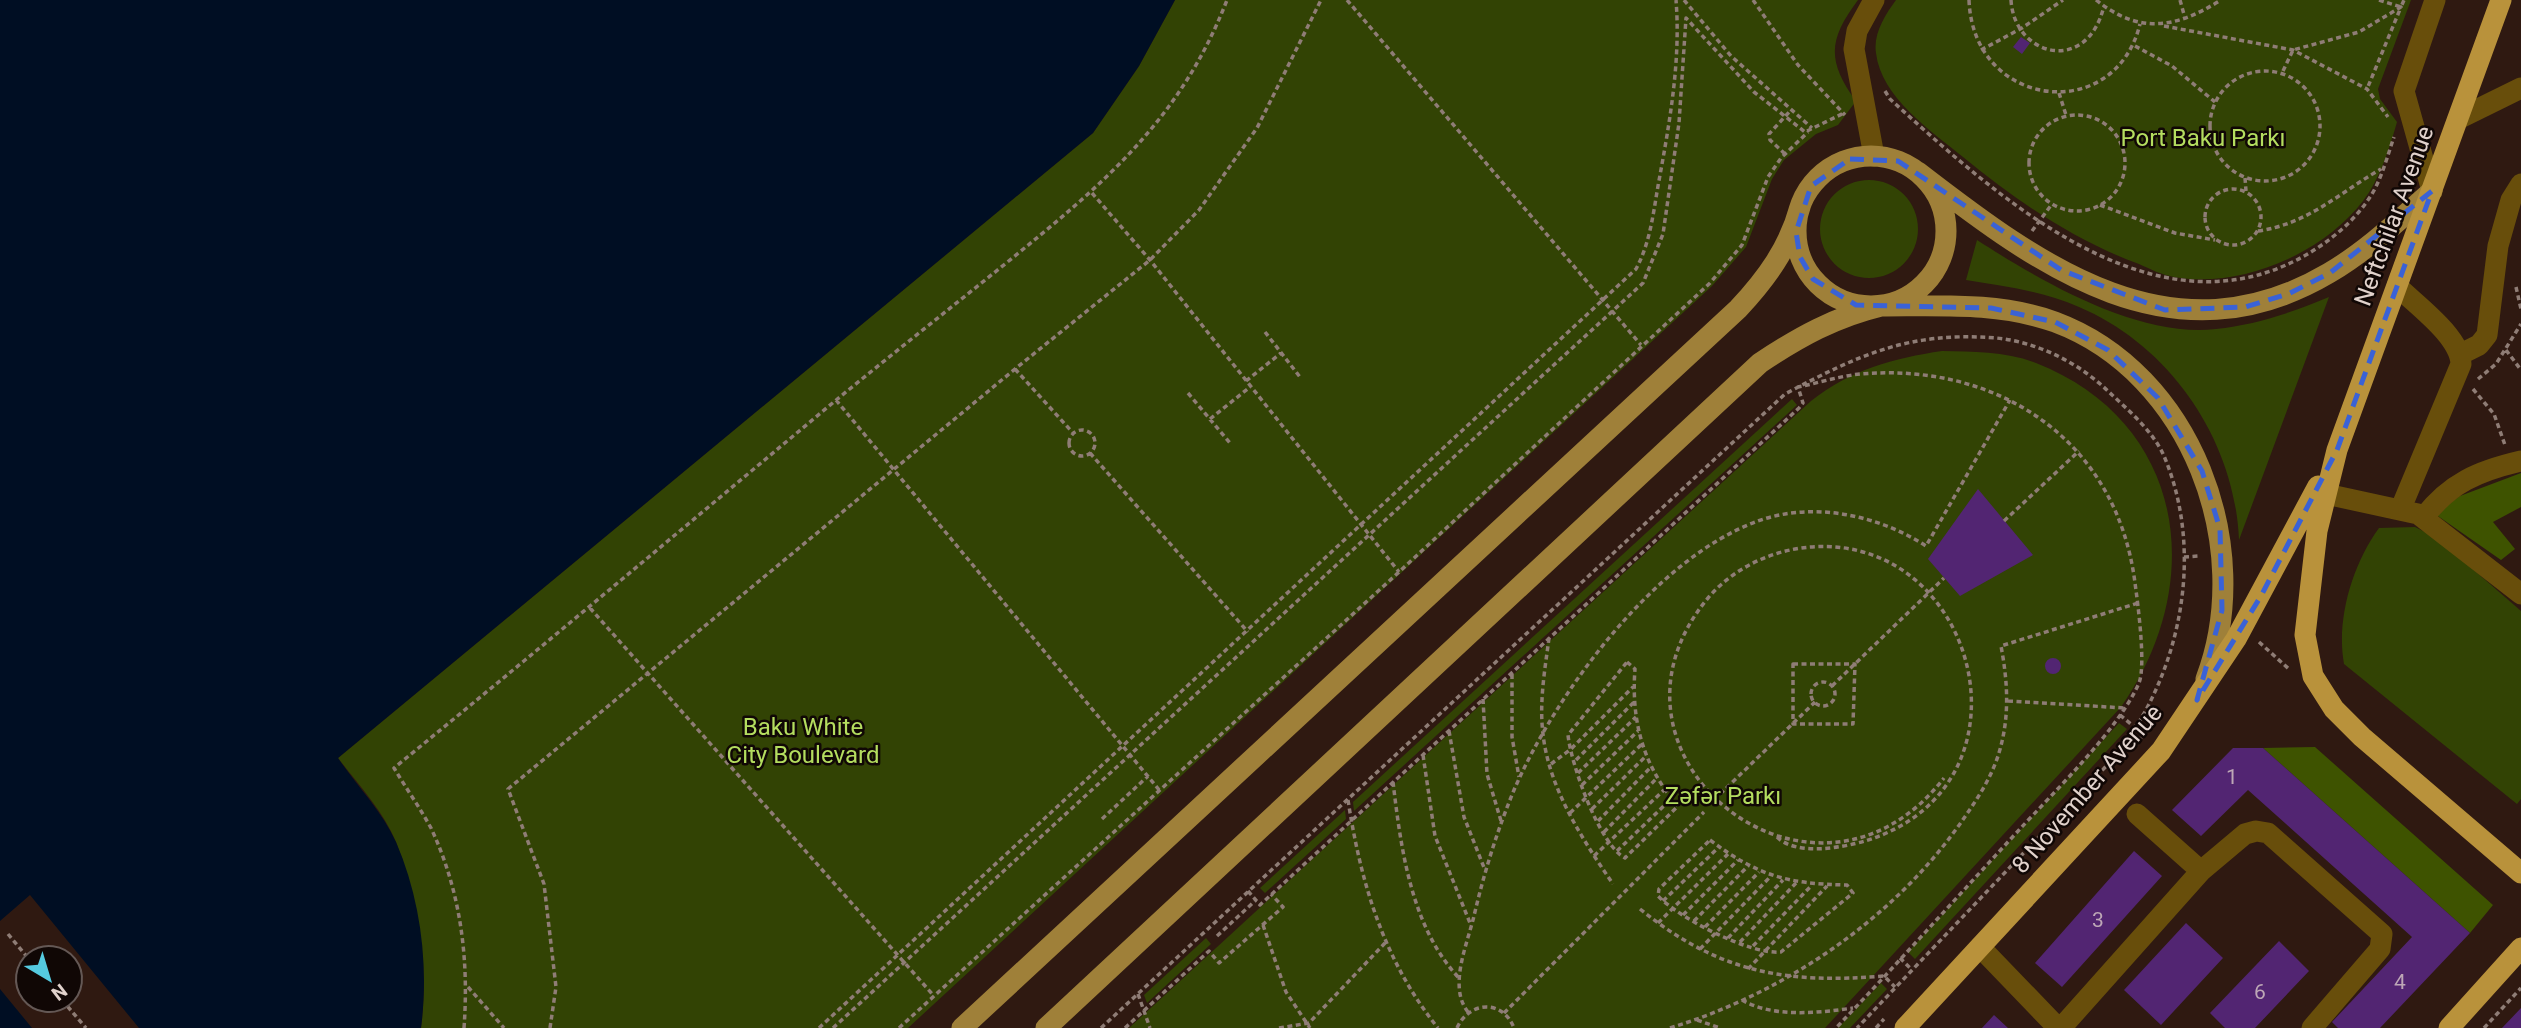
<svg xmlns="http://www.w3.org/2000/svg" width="2521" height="1028" font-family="Roboto,sans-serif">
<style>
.green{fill:#324304}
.forest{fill:#3e5300}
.water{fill:#000e23;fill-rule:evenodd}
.pier{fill:#2f1911;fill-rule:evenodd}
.building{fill:#522572}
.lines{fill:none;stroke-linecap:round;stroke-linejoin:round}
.path{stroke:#8f7d76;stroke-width:3.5;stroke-dasharray:5 3.5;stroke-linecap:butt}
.minor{stroke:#684e0b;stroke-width:21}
.major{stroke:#9f8039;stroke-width:21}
.highway{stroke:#b9923b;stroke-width:21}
.marked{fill:none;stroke:#3a62d6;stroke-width:5;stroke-dasharray:14 9;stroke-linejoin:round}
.labels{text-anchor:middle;stroke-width:5;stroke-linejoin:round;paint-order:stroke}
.number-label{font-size:21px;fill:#bda7b6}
.park-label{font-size:24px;fill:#b4dd5f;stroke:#100705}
.street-label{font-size:24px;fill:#e1d2cc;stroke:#100705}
</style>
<rect width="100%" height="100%" fill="#2f1911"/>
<path class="green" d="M1175,0H1858C1829,39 1826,60 1856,101L1838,125L1816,134L1784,160L1772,179L1746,247L1712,286L908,1028H421C429,966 419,901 396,842C384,812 358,784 338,758L1093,133L1139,66Z
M1896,0H2411L2378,89L2380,99L2397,122C2390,147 2379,181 2363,201C2322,254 2241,289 2174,277C2162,275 2150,269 2139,264C2073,240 2017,201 1963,157C1931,131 1881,97 1876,53C1873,34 1885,15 1896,0Z
M1820 229a49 49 0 1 1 98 0a49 49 0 1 1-98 0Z
M1977,240C2041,281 2137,338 2216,329C2255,325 2294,312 2329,297L2239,540C2235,441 2171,346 2079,307C2043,291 2004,286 1966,280Z
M1942,351C1973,352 2006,351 2036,363C2186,422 2208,583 2121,707L1825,1028H1129L1811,401C1850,370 1894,358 1942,351Z
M1792,399L1797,405L1354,811L1353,802Z
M2415,527L2437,538L2521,611V799L2517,804L2344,664C2336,620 2352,565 2379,528Z
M2119,723L2127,729L1915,959L1908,952Z
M1345,810L1346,819L1265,893L1260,888Z
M1206,938L1211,944L1147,1003L1144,995Z
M1881,983L1887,989L1850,1028H1838Z"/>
<path class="forest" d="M2521,473V507L2493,522L2515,549L2501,560L2435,514L2460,496Z
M2315,747L2493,905L2470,933L2263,748Z"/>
<path class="water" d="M0,0H1175L1139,66L1093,133L338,758C357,786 382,811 396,842C421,900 429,966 421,1028H0ZM28,958H70V1000H28Z"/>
<path class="pier" d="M30,895L139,1028H32L0,989V921ZM28,958H70V1000H28Z"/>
<path class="building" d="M2021,37L2030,43L2022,54L2013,47Z
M1978,489L2033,555L1960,596L1928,559Z
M2045 666a8 8 0 1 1 16 0a8 8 0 1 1-16 0Z
M2233,748H2263L2470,933L2380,1028H2338L2332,1022L2412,937L2248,790L2201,836L2172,810Z
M2134,851L2162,876L2062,987L2035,963Z
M2186,923L2223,958L2161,1025L2124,990Z
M2279,941L2309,971L2255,1028H2225L2210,1013Z
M2521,1008V1028H2502Z
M1994,1015L2008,1028H1982Z"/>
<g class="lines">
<path class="path" d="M1347,0L1641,345
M1684,0L1731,56L1812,128
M1753,0L1798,65L1845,115
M1969,0C1973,109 2115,126 2140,24
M2011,0C2014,56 2087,76 2104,6
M2096,0C2140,35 2176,28 2221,0
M2180,0L2185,18
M2379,0L2401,7L2404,0
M2164,26L2293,50L2367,89L2388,117
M2135,46L2172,66L2215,102
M1981,50L2022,28L2063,0
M2210 126a55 55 0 1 1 110 0a55 55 0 1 1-110 0Z
M2283,71L2293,50L2359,32L2401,7L2367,89
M1885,91L1890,99C1990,190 2140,330 2286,265C2316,252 2349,228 2368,200C2381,182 2387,157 2394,137
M2059,93L2066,115
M2029 163a48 48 0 1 1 96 0a48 48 0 1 1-96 0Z
M1785,154L1770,140L1769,134L1791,110
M2245,178L2246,191
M2205 217a28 28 0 1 1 56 0a28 28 0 1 1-56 0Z
M1092,193L1150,260L1399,572
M2100,205L2175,233L2215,240
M2032,231L2052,204
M2258,231C2308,224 2339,193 2381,169
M2516,287L2521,309
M1265,332L1300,377
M2506,350L2521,370
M1015,369L1074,434
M2478,379L2496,364L2521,324
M1246,381L1281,353
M2473,389L2494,414L2505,445
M1188,393L1230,443
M836,400L1160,791
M1210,419L1250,387
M1069 443a13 13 0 1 1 26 0a13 13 0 1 1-26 0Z
M1090,453L1248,632
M2004,521L2079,451
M2184,557L2199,556
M590,608L934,996
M1549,638C1545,669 1539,702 1543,734C1549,789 1583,840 1613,884
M2259,642L2290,670
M1627,662L1635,669C1631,721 1643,766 1678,806L1625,858C1599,844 1571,764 1568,735Z
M1793,664H1855L1853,724H1793Z
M1512,674V737L1519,777
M1811 694a12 12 0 1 1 24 0a12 12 0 1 1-24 0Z
M1832,686L1944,578
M1483,699L1487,774L1501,821
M2008,701L2125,708
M2120,715L2138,730
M1449,731L1464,817L1485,870
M2133,748L2152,723
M1423,755L1435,836L1470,923
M1576,760L1634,702
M1551,764L1571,749L1633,687
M1578,773L1636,717
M1393,782C1401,849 1411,927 1459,978
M1582,785L1638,731
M1348,800C1361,884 1384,961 1438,1028
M1714,800L1815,702
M1592,809L1645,757
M1570,813L1642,744
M1102,819L1148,776
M1598,821L1650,768
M1604,832L1656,779
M1777,837C1796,856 1841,848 1865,841C2049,785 1974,518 1795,549C1762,555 1730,572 1708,598C1577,755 1814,945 1944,778
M1710,840C1758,876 1788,884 1847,885L1853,893L1781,952C1750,955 1679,918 1658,896L1659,889Z
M1617,851L1671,799
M1594,856L1664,790
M1248,891L1260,905L1799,408L1803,403L1798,387C1818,383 1840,376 1860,374C1999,362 2117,441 2135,583C2138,605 2146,665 2139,683C2119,729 2054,792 2019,830C1958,896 1898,963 1836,1028
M1663,901L1719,847
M1640,909C1719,973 1786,984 1884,976L1895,987
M1683,915L1738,860
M1694,921L1748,866
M1658,923L1728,854
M1263,925L1286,992L1310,1028
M1705,927L1759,872
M8,934L28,958
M1217,936L1256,900
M1728,938L1783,880
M1740,942L1796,883
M1753,946L1812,885
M1700,949L1771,876
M1900,958L1911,969
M1748,969L1827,886
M468,987L504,1028
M1138,994L1150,1028
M62,1000L86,1028
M1742,1000C1773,1018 1819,1013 1853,1008
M1468,1012C1448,987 1467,945 1474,916C1484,873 1497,831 1514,790C1556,693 1655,558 1758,521C1813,501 1878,515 1926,546L2010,400
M1504,1013L1704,812
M1697,1020L1720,1028
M464,1028C469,959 461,892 431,828C420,808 406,788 394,768C542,647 688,524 835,401C891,355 948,310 1005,264C1102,185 1180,121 1227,0
M550,1028L556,987L544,884L508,789L1015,369L1150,260L1199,210L1257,128L1321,0
M819,1028L1636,269C1650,243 1653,215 1658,186C1669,126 1681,62 1676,0
M833,1028L1643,283L1663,234L1679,123L1686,18L1754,92L1805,132L1844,113
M899,1028L1399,572L1710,283L1742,245L1768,177L1781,158L1808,132
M1101,1028L1785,394C1859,355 1909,331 1996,338C2038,342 2079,363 2109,392C2128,410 2153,431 2164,456C2206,555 2180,678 2113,759L1857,1028
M1125,1028L1209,951L1219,963L1283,907L1271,894
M1279,1028L1309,1023L1385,943
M1457,1028C1469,1001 1503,999 1514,1028
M1670,1028C1784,993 1893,920 1962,821C1976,801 1990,780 1998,756C2010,719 2008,683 2001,646L2138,603
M1876,1028L1884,1019
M2484,1028L2521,988"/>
<path class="minor" d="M1874,0L1857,31L1854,49L1874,156
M2458,119L2521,88
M2432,191L2404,91L2435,0
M2397,286C2416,305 2460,336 2461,364L2401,508
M2461,354L2479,345L2487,335L2498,246L2511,200L2521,184
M2326,494L2418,514L2521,594
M2423,518C2450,483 2478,471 2521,461
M2137,814L2201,871
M1980,947L2058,1028
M2061,1028L2201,871L2245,834L2256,831L2268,833L2382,934L2380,949L2312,1028"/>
<path class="major" d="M1796 231a75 75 0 1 1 150 0a75 75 0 1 1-150 0Z
M1918,172C2041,267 2173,365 2329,273C2367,251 2400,219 2432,191
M962,1028L1738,309C1766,279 1789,248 1800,207
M1046,1028L1760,363C1799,337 1835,317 1881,306C1940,306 2000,302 2055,322C2192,373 2256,547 2206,679"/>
<path class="highway" d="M2501,0L2337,450L2317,531L2305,635L2313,676L2334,709L2362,737L2521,873
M1905,1028L2161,751L2236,639L2318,486
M2449,1028L2521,948"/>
</g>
<path class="marked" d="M1850,159L1898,161L2061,270L2165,310L2245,307L2288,294L2330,273L2432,191L2337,450L2261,596L2197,700L2222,610L2220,529L2202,471L2158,398L2108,350L2055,322L1991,308L1856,305L1813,279L1800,257L1796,232L1811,186Z"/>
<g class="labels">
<g class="number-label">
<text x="2232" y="784">1</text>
<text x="2098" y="927">3</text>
<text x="2400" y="989">4</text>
<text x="2260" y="999">6</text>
</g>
<g class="park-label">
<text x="2203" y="146">Port Baku Parkı</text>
<text x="803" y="735">Baku White<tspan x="803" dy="28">City Boulevard</tspan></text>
<text x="1723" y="804">Zəfər Parkı</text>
</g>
<g class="street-label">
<text transform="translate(2394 216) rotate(-70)" y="8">Neftchilar Avenue</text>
<text transform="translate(2087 789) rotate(-49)" y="8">8 November Avenue</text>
</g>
</g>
<g transform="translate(49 979) rotate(142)"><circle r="33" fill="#100705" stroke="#645855" stroke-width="2"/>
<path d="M0-5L12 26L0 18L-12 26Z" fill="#55cae0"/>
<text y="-10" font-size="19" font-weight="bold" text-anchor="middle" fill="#e1d2cc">N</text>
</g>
</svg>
